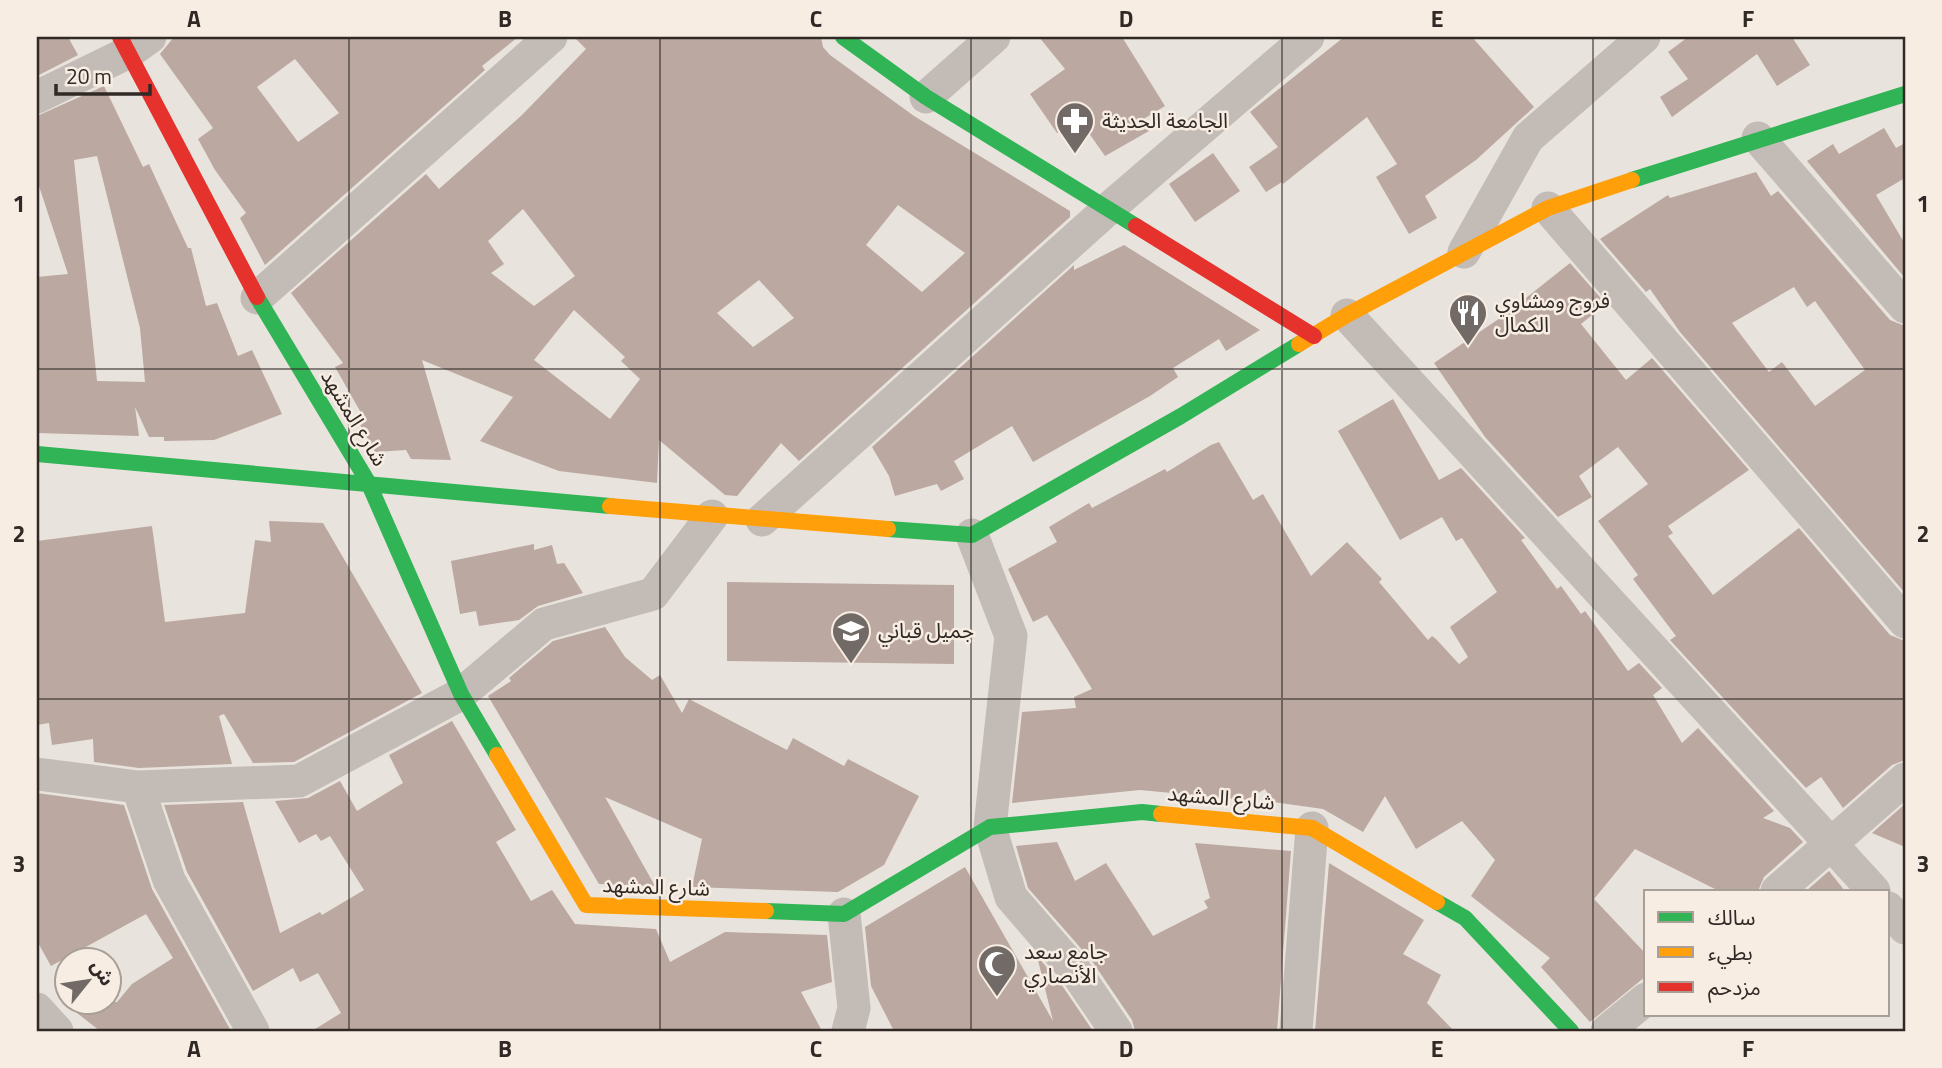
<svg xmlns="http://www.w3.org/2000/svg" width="1942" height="1068" font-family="'Titillium Web','Noto Sans Arabic',sans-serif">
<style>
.building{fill:#bba8a0;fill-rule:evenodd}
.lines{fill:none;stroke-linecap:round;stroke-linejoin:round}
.street{stroke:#c2bbb6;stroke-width:33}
.fast{stroke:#30b455;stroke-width:16}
.slow{stroke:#ff9f0a;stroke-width:16}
.jam{stroke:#e5322d;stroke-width:16}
.grid{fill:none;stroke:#312926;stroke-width:2;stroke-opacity:0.55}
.labels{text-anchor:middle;stroke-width:5;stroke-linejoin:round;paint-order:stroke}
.poi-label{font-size:21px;fill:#312926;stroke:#f7ede3;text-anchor:start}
.street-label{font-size:21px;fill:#312926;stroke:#f7ede3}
.neatline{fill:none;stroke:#312926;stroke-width:2.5}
.grid-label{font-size:23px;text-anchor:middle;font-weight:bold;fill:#312926}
</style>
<rect width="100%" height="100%" fill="#e9e3dd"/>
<path class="building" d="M37,37H68L78,55L37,76Z
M174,37H518L482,66L485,70L265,265L240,218L246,213L215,170L198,139L213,128L160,54ZM295,59L339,113L298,142L257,87Z
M574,37H821L823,47L830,55L914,116L1070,211V217L799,461L781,443L737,496L725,495L659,440L657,483L559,471L480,441L513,397L422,360L451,460L411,459L406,450L375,452L358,421L364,418L335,367L343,363L291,293L426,174L439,189L522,115L586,49ZM898,205L965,253L922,292L866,245ZM523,209L575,276L534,306L491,273L504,264L488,241ZM759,280L794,318L753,347L717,313ZM574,310L625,357L621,361L640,379L610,419L534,360Z
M1039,37H1122L1165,106L1142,120L1149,131L1105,156L1079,119L1057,133L1030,94L1065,69Z
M1344,37H1472L1534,107L1476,160L1425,196L1437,218L1409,234L1376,177L1397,164L1367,117L1283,184L1282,182L1266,192L1249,167L1278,147L1250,112Z
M1688,37H1792L1810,65L1777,86L1757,54L1672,117L1660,97L1688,79L1668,52Z
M104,86L143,167L149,164L188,248H191L206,306L217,303L238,356L252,350L282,414L214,440L164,441V437H149L135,407L139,436L37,433V277L68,274L37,180V116ZM97,156L140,328L145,382L97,381L74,160Z
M1884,128L1896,148L1905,143V178L1876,195L1905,244V278L1807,161L1833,144L1839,154Z
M1213,153L1240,191L1195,222L1169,184Z
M1756,172L1771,196L1778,191L1890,320L1905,326V593L1680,332L1650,289L1646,292L1600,239L1668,195L1670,198ZM1794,287L1807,307L1815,301L1865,370L1815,406L1782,362L1769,372L1732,323Z
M1124,245L1260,330L1226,351L1219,339L1173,368L1178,377L1150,396L1033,462L1012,426L954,461L964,479L941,491L937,484L895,496L889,476L872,447L1074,265V270Z
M1570,263L1606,304L1581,324L1626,380L1652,358L1749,470L1668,526L1673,533L1668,536L1713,595L1799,528L1890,635L1905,641V760L1892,765L1843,808L1821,777L1806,788L1670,640L1676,636L1633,579L1638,575L1598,521L1648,484L1618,447L1579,476L1592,497L1558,517L1485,437L1434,363L1503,316Z
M1393,399L1439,480L1461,468L1525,538L1521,540L1557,589L1561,586L1581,614L1585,611L1628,671L1639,663L1662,688L1653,695L1682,743L1698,728L1774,811L1763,818L1790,828L1803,842L1764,877L1758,891H1719L1635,849L1594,899L1646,954V976L1590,1022L1541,967L1550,958L1471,896L1495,860L1462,821L1416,849L1385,796L1363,832L1323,809L1273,802L1265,789L1246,800L1140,790L1012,803L1022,712L1076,708L1074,697L1092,689L1047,615L1033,622L1008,569L1057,542L1049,527L1089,503L1092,508L1165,469L1167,472L1211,445L1219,442L1253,500L1263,494L1311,576L1347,542L1382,579L1379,582L1428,640L1432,636L1436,639L1459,664L1468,657L1450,627L1497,592L1462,538L1456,541L1442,517L1400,540L1338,431Z
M269,521L323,523L422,693L294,762L253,763L224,714L219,716L232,764L139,768L94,762L93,739L52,745L49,723L37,725V541L152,526L165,622L245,613L255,540L271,542Z
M534,544V550L552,545L557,564L564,563L583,593L538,606L519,620L479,626L476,611L460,614L451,561Z
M727,582L954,585V664L727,661Z
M605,627L625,657L652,680L660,675L682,713L689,699L787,750L793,738L844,766L848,759L919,796L884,865L838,892L692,887L702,839L605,797L655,886L599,884L488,696L511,681L509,678L553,641Z
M452,721L516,830L496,842L531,901L552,890L575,924L656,929L670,962L725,932L827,935L832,982L801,992L822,1031H312L341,1013L318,973L300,982L293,968L253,991L187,872L164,805L243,802L280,933L320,912L322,915L364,890L330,836L321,841L316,834L299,843L275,801L308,798L340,781L357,811L403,783L389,755Z
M37,793L124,805L152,889L231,1031H100L63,1002H117L132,984L173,958L146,914L51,966L37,941Z
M1905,804V847L1872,833Z
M1057,842L1075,881L1106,863L1153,936L1208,908L1204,901L1210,898L1195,843L1291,851L1277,1031H1135L1132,1020L1092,961L1028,888L1016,846Z
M1329,863L1424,920L1403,954L1441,975L1427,1003L1454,1031H1315Z
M965,867L1053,1021L1037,956L1061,984L1093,1031H894L871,986L865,927Z
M1829,871L1845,891H1806Z"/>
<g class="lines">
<path class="street" d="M37,97L129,52L150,37
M926,97L994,37
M1758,138L1905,307
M1548,208L1905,622
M1464,252L1528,138L1644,37
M257,298L551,37
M1347,315L1874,891
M762,520L1107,210L1308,37
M972,535L1011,636L990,827L1011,897L1076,972L1116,1031
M37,774L138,787L299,781L461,694L544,624L653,594L712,516
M138,787L169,880L253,1031
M1777,891L1905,779
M1888,908L1905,928
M844,914L854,1008L848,1031
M37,1009L57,1031
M1296,1031L1312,828
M1607,1031L1646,999"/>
<path class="fast" d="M843,37L926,97L1136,226
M1632,180L1905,94
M257,297L368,482L461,694L497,755
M37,454L610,506
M888,529L972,535L1181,416L1299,344
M1437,902L1465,918L1571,1031
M766,911L844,914L990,827L1142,812L1161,814"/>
<path class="slow" d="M1299,344L1347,315L1548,208L1632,180
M610,506L888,529
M497,755L586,905L766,911
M1161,814L1312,828L1437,902"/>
<path class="jam" d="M120,37L257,297
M1136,226L1314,336"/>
</g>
<path class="grid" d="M349,37V1031M660,37V1031M971,37V1031M1282,37V1031M1593,37V1031M37,369H1905M37,699H1905"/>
<defs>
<symbol id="pharmacy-pin" viewBox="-11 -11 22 30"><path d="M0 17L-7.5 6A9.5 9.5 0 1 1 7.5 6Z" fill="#716a66" stroke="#f7ede3"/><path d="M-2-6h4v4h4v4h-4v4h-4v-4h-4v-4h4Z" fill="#fff"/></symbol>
<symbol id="restaurant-pin" viewBox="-11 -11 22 30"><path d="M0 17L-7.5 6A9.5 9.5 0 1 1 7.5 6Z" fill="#716a66" stroke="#f7ede3"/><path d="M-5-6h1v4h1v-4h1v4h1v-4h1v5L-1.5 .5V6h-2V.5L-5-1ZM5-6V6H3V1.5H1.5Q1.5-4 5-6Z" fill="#fff"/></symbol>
<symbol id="school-pin" viewBox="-11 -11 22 30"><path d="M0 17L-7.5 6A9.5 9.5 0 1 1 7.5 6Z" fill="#716a66" stroke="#f7ede3"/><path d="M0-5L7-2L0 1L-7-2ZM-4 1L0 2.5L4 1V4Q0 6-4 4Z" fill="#fff"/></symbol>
<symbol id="mosque-pin" viewBox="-11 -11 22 30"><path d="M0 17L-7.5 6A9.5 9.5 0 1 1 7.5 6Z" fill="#716a66" stroke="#f7ede3"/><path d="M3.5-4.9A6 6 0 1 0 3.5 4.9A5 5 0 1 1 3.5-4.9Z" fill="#fff"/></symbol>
</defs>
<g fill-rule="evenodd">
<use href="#pharmacy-pin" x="1053" y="99" width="44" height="60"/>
<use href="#restaurant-pin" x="1446" y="291" width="44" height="60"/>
<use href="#school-pin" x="829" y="609" width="44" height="60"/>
<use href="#mosque-pin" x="975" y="942" width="44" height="60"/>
</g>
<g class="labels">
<g class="poi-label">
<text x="1102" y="128">الجامعة الحديثة</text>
<text x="1495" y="308">فروج ومشاوي<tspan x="1495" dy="24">الكمال</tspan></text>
<text x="878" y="638">جميل قباني</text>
<text x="1024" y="959">جامع سعد<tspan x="1024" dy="24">الأنصاري</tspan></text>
</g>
<g class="street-label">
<text transform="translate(354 418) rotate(59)" y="7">شارع المشهد</text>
<text transform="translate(1221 798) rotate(5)" y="7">شارع المشهد</text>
<text transform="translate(656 887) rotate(2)" y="7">شارع المشهد</text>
</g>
</g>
<rect width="1942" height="1068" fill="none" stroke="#f7ede3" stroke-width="77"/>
<rect x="1644" y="890" width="245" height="126" fill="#f7ede3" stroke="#a89f97" stroke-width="2"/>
<rect x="1658" y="912" width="35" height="10" fill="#30b455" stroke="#a89f97" stroke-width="2"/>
<text x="1708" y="925" font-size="21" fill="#312926">سالك</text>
<rect x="1658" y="947" width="35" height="10" fill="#ff9f0a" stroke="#a89f97" stroke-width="2"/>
<text x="1708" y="960" font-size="21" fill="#312926">بطيء</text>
<rect x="1658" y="982" width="35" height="10" fill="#e5322d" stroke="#a89f97" stroke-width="2"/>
<text x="1708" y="995" font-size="21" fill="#312926">مزدحم</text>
<g transform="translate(88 981) rotate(60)"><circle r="33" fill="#f7ede3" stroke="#a89f97" stroke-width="2"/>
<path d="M0-5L12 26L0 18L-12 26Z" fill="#716a66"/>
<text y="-10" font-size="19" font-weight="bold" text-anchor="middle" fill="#312926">ش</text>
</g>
<path d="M56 84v10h94v-10" fill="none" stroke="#312926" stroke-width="3.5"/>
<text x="66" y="84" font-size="21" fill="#312926" stroke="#f7ede3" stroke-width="5" paint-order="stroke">20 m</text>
<rect x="38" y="38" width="1866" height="992" class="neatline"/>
<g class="grid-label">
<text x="194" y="27">A</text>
<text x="505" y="27">B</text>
<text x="816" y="27">C</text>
<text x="1126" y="27">D</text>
<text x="1437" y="27">E</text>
<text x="1748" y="27">F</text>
<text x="19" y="212">1</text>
<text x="1923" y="212">1</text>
<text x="19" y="542">2</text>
<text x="1923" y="542">2</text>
<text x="19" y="872">3</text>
<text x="1923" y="872">3</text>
<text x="194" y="1057">A</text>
<text x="505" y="1057">B</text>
<text x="816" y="1057">C</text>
<text x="1126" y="1057">D</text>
<text x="1437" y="1057">E</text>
<text x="1748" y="1057">F</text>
</g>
</svg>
